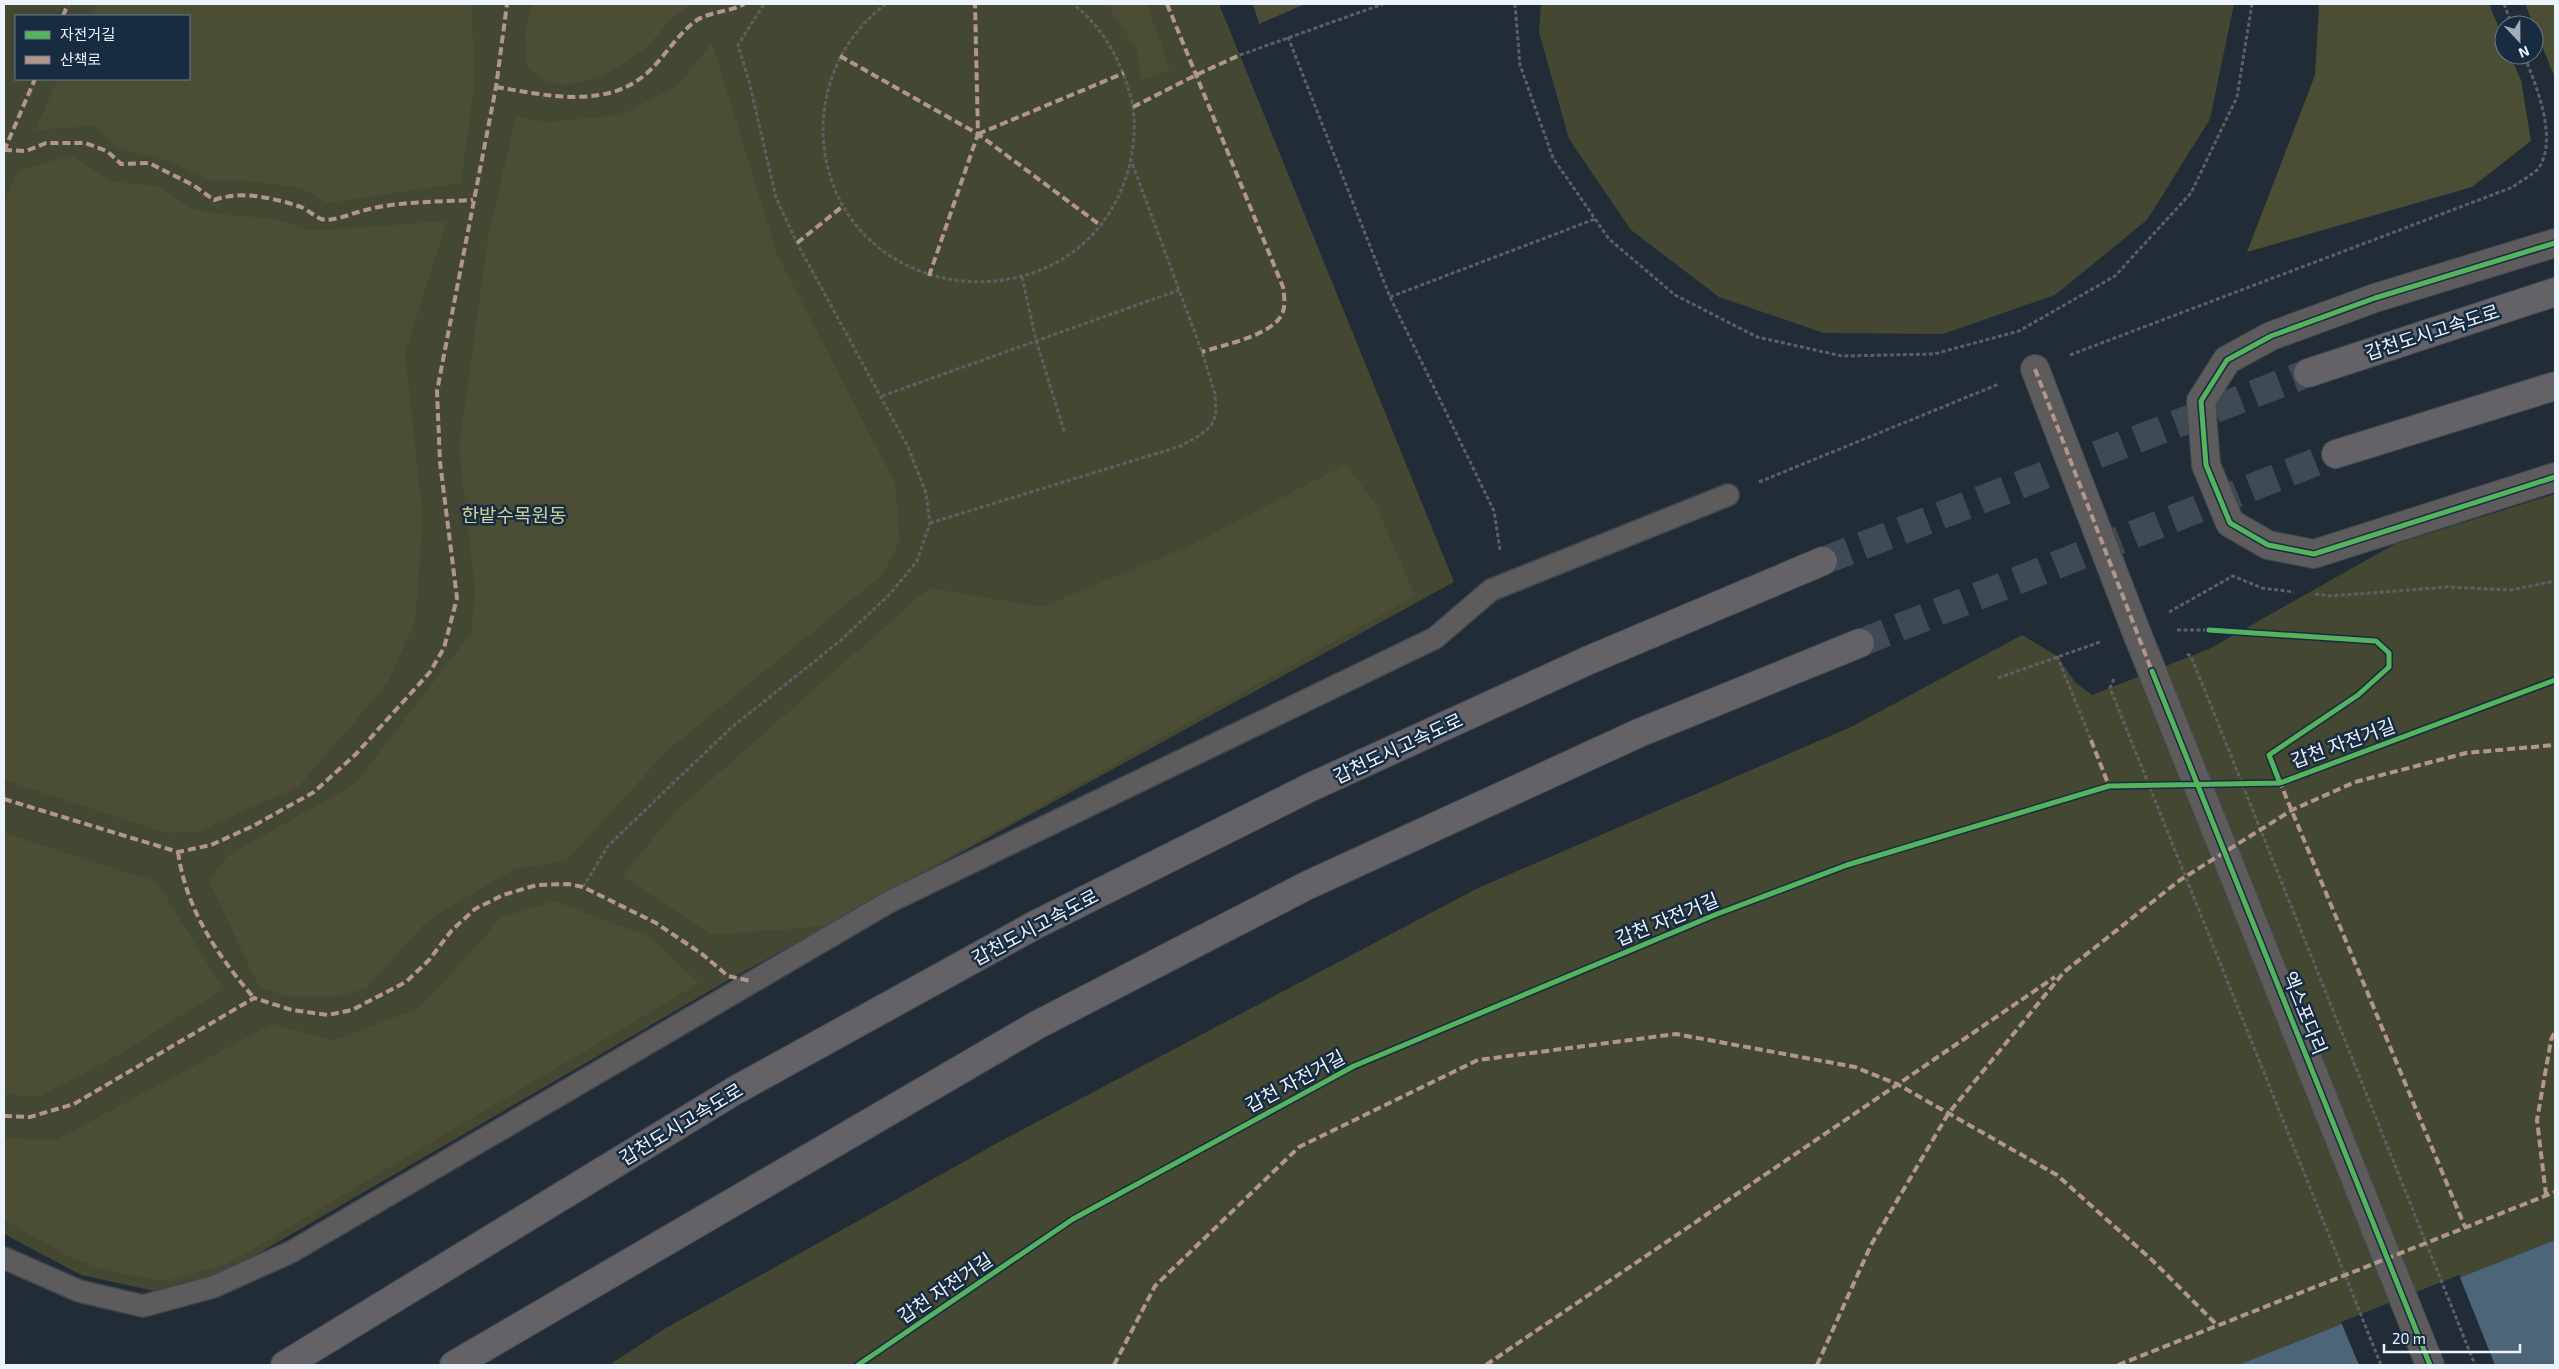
<svg xmlns="http://www.w3.org/2000/svg" width="2559" height="1369" font-family="'Exo 2','Noto Sans KR',sans-serif">
<style>
.green{fill:#444832;fill-rule:evenodd}
.forest{fill:#4b4e35}
.water{fill:#4c6579}
.pier{fill:#212c37}
.lines{fill:none;stroke-linecap:round;stroke-linejoin:round}
.trunk-tunnel{stroke:#3f4a55;stroke-width:28;stroke-dasharray:28 14;stroke-linecap:butt}
.service-casing{stroke:#3f4851;stroke-width:24}
.pedestrian-casing{stroke:#3f4851;stroke-width:30}
.tertiary-casing{stroke:#3f4851;stroke-width:30}
.trunk-casing{stroke:#3f4851;stroke-width:30}
.path{stroke:#5e5f63;stroke-width:3;stroke-dasharray:4 2.5;stroke-linecap:butt}
.service{stroke:#5e5b5c;stroke-width:21}
.pedestrian{stroke:#5e5b5c;stroke-width:28}
.tertiary{stroke:#5e5b5c;stroke-width:28}
.trunk{stroke:#646266;stroke-width:28}
.quiet{stroke:#b2968c;stroke-width:4;stroke-dasharray:8 4;stroke-linecap:butt}
.cycleway-casing{stroke:#172b41;stroke-width:8}
.cycleway{stroke:#56b35d;stroke-width:5}
.labels{text-anchor:middle;stroke-width:5;stroke-linejoin:round;paint-order:stroke}
.street-label{font-size:19px;fill:#ebf3fc;stroke:#172b41}
.park-label{font-size:19px;fill:#cfd399;stroke:#172b41}
</style>
<rect width="100%" height="100%" fill="#212c37"/>
<path class="green" d="M4,4H1219L1454,582L725,982L225,1273L154,1291L81,1275L4,1234ZM16,16H189V79H16Z
M1541,4H2234L2210,119L2147,220L2055,295L1943,334L1824,333L1719,297L1631,230L1569,139L1539,32Z
M2555,494V1240L2238,1365H609L666,1328L1001,1141L1478,888L1853,726L2022,635L2057,656L2075,682L2092,695L2209,649L2395,544Z"/>
<path class="forest" d="M97,4H472L474,86L461,183L328,203L299,187L248,181L210,180L163,159L115,147L95,126L35,130L58,79H189V16H88Z
M531,4H695C674,11 662,32 647,46C623,67 575,96 543,79C537,76 532,71 527,68L525,37Z
M1101,4H1147L1170,70L1141,81L1137,50L1110,9Z
M1253,4H1305L1259,24Z
M2319,4H2489L2504,40V55H2510L2521,80L2531,141L2472,187L2247,252L2315,75Z
M2525,4H2555V78Z
M712,42L777,254L895,483L900,540L882,575L667,751L566,861L514,869L427,921L366,988L340,996H286L259,987L209,881L227,856L355,784L471,633L475,590L459,447L489,231L516,117L547,122L621,115L679,85Z
M71,156L114,182L158,186L191,208L217,214L277,219L312,231L447,221L405,353L423,518L415,622L387,684L299,786L198,832L166,833L4,780V203L18,170Z
M1346,464L1375,504L1415,596L825,926L712,935L622,876L677,810L929,588L1042,607L1191,545Z
M4,833L157,882L223,989L120,1054L39,1097L4,1094Z
M554,901L652,938L699,983L227,1264L166,1281L112,1272L74,1259L4,1220V1138L56,1140L272,1024L334,1040L420,1008L501,918Z"/>
<path class="water" d="M2555,1240V1365H2238Z"/>
<path class="pier" d="M2459,1275L2495,1365H2359L2341,1322Z"/>
<g class="lines">
<path class="trunk-tunnel" d="M1823,561L2308,373
M1860,643L2336,454"/>
<defs>
<path id="service" d="M4,1258L79,1291L143,1306L213,1287L291,1252L889,902L1435,638L1491,590L1728,495"/>
<path id="pedestrian" d="M2035,369L2136,631L2430,1365"/>
<path id="tertiary" d="M2555,243L2375,298L2271,336L2227,360L2201,401L2206,465L2230,523L2268,545L2314,554L2555,477"/>
<path id="trunk" d="M2308,373L2555,292
M2336,454L2555,386
M285,1365L734,1091L1035,925L1311,787L1589,660L1823,561
M454,1365L1037,1025L1308,885L1639,733L1860,643"/>
</defs>
<use href="#service" class="service-casing"/>
<use href="#pedestrian" class="pedestrian-casing"/>
<use href="#tertiary" class="tertiary-casing"/>
<use href="#trunk" class="trunk-casing"/>
<path class="path" d="M886,4C841,37 818,92 824,147C844,313 1082,331 1128,171C1134,148 1137,122 1131,98C1121,61 1104,28 1073,4
M1515,4L1520,65L1553,158L1609,239L1675,295L1757,337L1842,356L1934,354L2019,331L2115,276L2191,193L2237,97L2252,4
M2504,4L2512,25
M1288,37L1390,297L1494,511L1500,550
M1240,55L1383,4
M1022,277L1036,340L1065,434
M1390,297L1595,219
M2070,355L2513,187C2520,181 2531,176 2538,169C2559,140 2536,85 2524,55
M882,396L1179,290
M1759,482L1999,384
M930,523L1181,446L1200,435L1211,426L1216,414L1215,394L1202,352L1131,160
M2315,594L2330,596L2448,587L2511,590L2555,581
M2169,612L2233,576L2262,588L2294,592
M2177,630H2209
M2187,654L2191,656L2475,1365
M2057,656L2091,740
M1998,678L2100,642
M2114,679L2110,688L2381,1365
M583,887L608,846L668,788L732,727L840,641L890,594L917,561L930,523L926,493L908,447L797,243L776,198L749,81L738,45L764,4"/>
<use href="#service" class="service"/>
<use href="#pedestrian" class="pedestrian"/>
<use href="#tertiary" class="tertiary"/>
<use href="#trunk" class="trunk"/>
<path class="quiet" d="M1167,4L1283,287C1284,295 1286,306 1282,314C1273,335 1223,345 1202,352
M63,16L68,4
M840,56L978,134L1100,225
M496,87C545,95 606,110 647,73C665,57 678,33 697,20C712,11 730,12 744,4
M1133,107L1196,75L1240,55
M978,134L1124,73
M4,150L26,151L46,143H85L107,151L121,164L149,163L193,185L214,200C241,190 274,198 301,207C308,210 314,216 321,219C332,222 348,215 358,212C395,201 436,202 473,200
M4,151L35,79
M797,243L843,206
M929,276L978,134L975,4
M2035,369L2153,674
M2091,740L2109,786
M2279,780L2465,1227
M4,799L178,852L211,845L253,826L314,792L356,754L430,672L444,648L457,598L440,462L437,391L496,87L507,4
M178,852C186,909 217,955 254,998
M4,1116L30,1117L74,1104L254,998L292,1010L328,1015L352,1010L406,982L429,960L452,930L475,909L503,895L537,885L568,884L583,887L656,923L702,954L728,976L751,981
M2546,1195L2537,1120L2551,1040L2555,1031
M1114,1365L1155,1286L1299,1147L1478,1060L1676,1034L1855,1067L1897,1084L2057,1175L2153,1261L2218,1326
M1486,1365L2055,977
M1817,1365L1871,1245L1948,1114L2064,972L2180,880L2292,810L2355,782L2466,753L2555,745
M2118,1365L2555,1192"/>
<defs>
<path id="cycleway" d="M2555,243L2375,298L2271,336L2227,360L2201,401L2206,465L2230,523L2268,545L2314,554L2555,477
M2209,630L2376,641L2389,653V667L2358,695L2269,755L2280,783
M2152,671L2430,1365
M858,1365L1073,1219L1354,1066L1717,914L1847,865L2109,786L2280,783L2555,680"/>
</defs>
<use href="#cycleway" class="cycleway-casing"/>
<use href="#cycleway" class="cycleway"/>
</g>
<g class="labels">
<g class="street-label">
<text transform="translate(2432 332) rotate(-18)" y="7">갑천도시고속도로</text>
<text transform="translate(2343 743) rotate(-20)" y="7">갑천 자전거길</text>
<text transform="translate(1398 748) rotate(-25)" y="7">갑천도시고속도로</text>
<text transform="translate(1667 919) rotate(-22)" y="7">갑천 자전거길</text>
<text transform="translate(1035 927) rotate(-28)" y="7">갑천도시고속도로</text>
<text transform="translate(2305 1013) rotate(68)" y="7">엑스포다리</text>
<text transform="translate(1295 1081) rotate(-28)" y="7">갑천 자전거길</text>
<text transform="translate(681 1124) rotate(-31)" y="7">갑천도시고속도로</text>
<text transform="translate(945 1288) rotate(-34)" y="7">갑천 자전거길</text>
</g>
<g class="park-label">
<text x="514" y="522">한밭수목원동</text>
</g>
</g>
<rect width="2559" height="1369" fill="none" stroke="#ebf3fc" stroke-width="10"/>
<rect x="15" y="15" width="175" height="65" fill="#172b41" stroke="#6c7b8c"/>
<rect x="25" y="31" width="25" height="8" fill="#56b35d" stroke="#6c7b8c"/>
<text x="60" y="40" font-size="15" fill="#ebf3fc">자전거길</text>
<rect x="25" y="56" width="25" height="8" fill="#b2968c" stroke="#6c7b8c"/>
<text x="60" y="65" font-size="15" fill="#ebf3fc">산책로</text>
<g transform="translate(2519 40) rotate(158)"><circle r="24" fill="#172b41" stroke="#6c7b8c"/>
<path d="M0-4L9 19L0 12L-9 19Z" fill="#a4adb7"/>
<text y="-8" font-size="14" font-weight="bold" text-anchor="middle" fill="#ebf3fc">N</text>
</g>
<path d="M2384 1344v8h136v-8" fill="none" stroke="#ebf3fc" stroke-width="2.5"/>
<text x="2392" y="1344" font-size="15" fill="#ebf3fc" stroke="#172b41" stroke-width="4" paint-order="stroke">20 m</text>
</svg>
